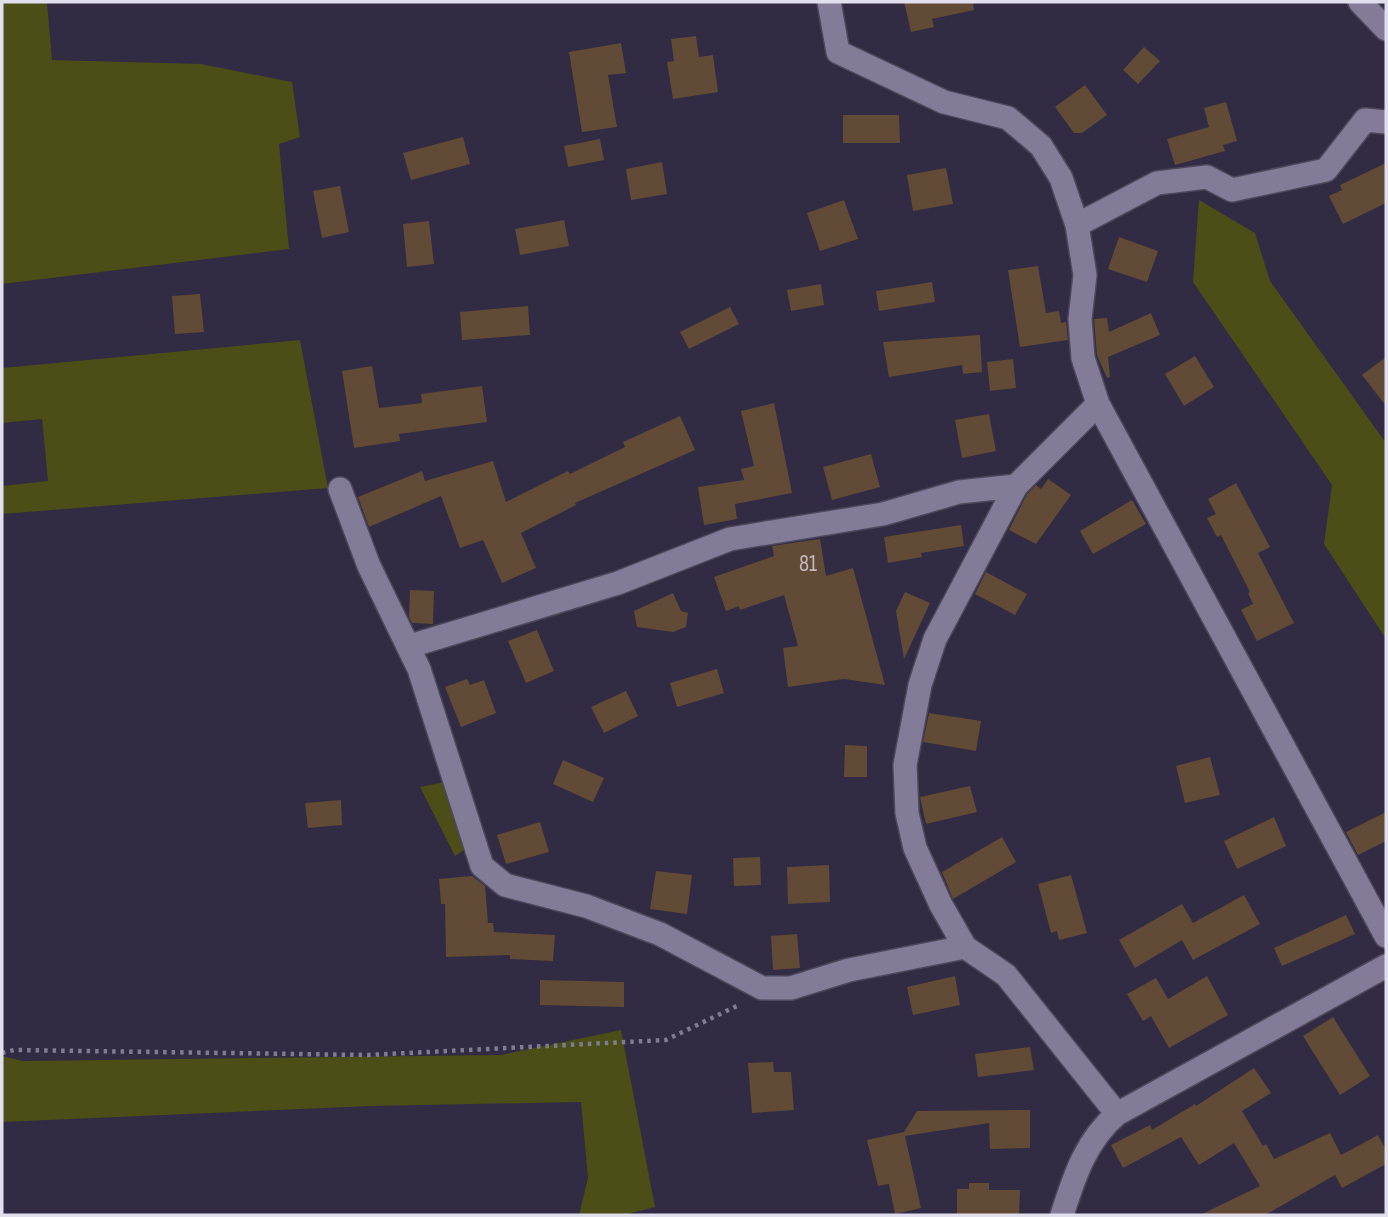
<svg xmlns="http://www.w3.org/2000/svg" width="1388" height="1217" font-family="'Sofia Sans Condensed',sans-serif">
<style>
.green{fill:#4b4e16}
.building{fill:#614b36}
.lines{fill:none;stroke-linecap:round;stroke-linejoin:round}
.street-casing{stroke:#4d485c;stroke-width:26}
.path{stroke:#817d91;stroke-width:4.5;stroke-dasharray:3.5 5;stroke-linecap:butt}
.street{stroke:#827c99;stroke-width:23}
.labels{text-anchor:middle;stroke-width:5;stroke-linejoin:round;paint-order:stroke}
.number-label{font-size:23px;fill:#c1b9c0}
</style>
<rect width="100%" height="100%" fill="#312b43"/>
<path class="green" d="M2,2H47L52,60L201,64L292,82L300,137L279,144L289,249L2,284Z
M1199,200L1255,233L1270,281L1386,443V639L1324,544L1332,485L1193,282Z
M300,340L328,488L2,514V486L48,481L42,419L2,423V368Z
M450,781L470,846L455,856L420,787Z
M621,1030L655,1207L623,1215H579L588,1178L581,1102L371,1106L2,1122V1056L23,1061L501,1055Z"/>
<path class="building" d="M904,2H973L974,10L932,19L934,27L911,32Z
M696,36L699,57L713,55L718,92L673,99L667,62L674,61L671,39Z
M621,43L626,73L608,75L617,127L582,132L569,52Z
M1144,47L1160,61L1138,84L1123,70Z
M1085,85L1107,115L1082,133H1074L1055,107Z
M1226,102L1237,141L1223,145L1225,151L1175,165L1167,139L1209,127L1204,108Z
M843,115H899L900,143H843Z
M463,137L470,164L411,180L403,153Z
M600,139L604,160L568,167L564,146Z
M662,162L667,194L631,200L626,169Z
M1386,163V203L1343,224L1329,196L1342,190L1340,185Z
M946,168L953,204L913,211L907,175Z
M340,186L349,232L322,238L313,191Z
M844,200L858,239L820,251L807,213Z
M564,220L569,246L520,255L515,229Z
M429,221L434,264L407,267L403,224Z
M1119,237L1158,251L1147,282L1108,269Z
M1038,266L1046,313L1059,311L1061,323L1066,322L1068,340L1020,347L1008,270Z
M932,282L935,302L879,311L876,291Z
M821,284L824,305L791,311L787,290Z
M200,294L204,332L175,334L172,296Z
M528,306L530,335L462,340L460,312Z
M730,307L739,324L689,349L680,332Z
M1151,313L1160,335L1108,357L1110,377L1107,378L1097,355L1094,319L1107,318L1109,332Z
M980,335L982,372L963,374L962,365L889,377L883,342Z
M1195,356L1214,387L1184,406L1165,374Z
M1386,357V406L1362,375Z
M1013,359L1016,388L990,391L987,362Z
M372,366L379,408L422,403L421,394L482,386L487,422L399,434L400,441L354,448L342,371Z
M774,403L792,493L735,504L737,519L704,525L698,487L744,480L741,469L754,466L741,411Z
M989,414L996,451L962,458L955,420Z
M680,416L695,450L575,503L576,505L521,533L536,568L502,583L483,540L460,548L441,496L369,527L358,497L422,471L425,481L493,461L506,502L568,471L570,474L625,447L623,442Z
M871,454L880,487L832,500L823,467Z
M1048,479L1071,495L1036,544L1009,530L1027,494L1036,485L1041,489Z
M1236,483L1270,547L1258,553L1294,623L1257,641L1241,610L1253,604L1248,593L1250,592L1221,535L1217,537L1207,518L1216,514L1208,499Z
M1132,500L1146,524L1093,554L1080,531Z
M961,525L964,546L921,553L922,557L888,563L884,537Z
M820,539L826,576L853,568L885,685L844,679L788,687L783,648L798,646L784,595L740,610L739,606L726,611L714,577L774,556L772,546Z
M986,572L1027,594L1015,615L975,594Z
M410,590L434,591L433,624L412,623L409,617Z
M905,592L930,603L904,659L896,611Z
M673,593L681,611L688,613L686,627L673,632L637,627L634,611Z
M537,630L554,671L526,683L508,641Z
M717,669L724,693L677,707L670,683Z
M467,679L470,685L484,680L496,713L461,727L445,687Z
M626,691L638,716L604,733L591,707Z
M929,713L981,721L976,751L923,742Z
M845,745L867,746V777H844Z
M1210,757L1220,795L1185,803L1176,766Z
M563,760L604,778L593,802L553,784Z
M970,786L977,812L926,824L920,797Z
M341,800L342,825L308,828L305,803Z
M1386,812V841L1358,855L1346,832Z
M1274,817L1286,846L1237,869L1224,841Z
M540,822L549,852L506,864L497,835Z
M1002,837L1016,862L953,899L942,872Z
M760,857L761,885L734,886L733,858Z
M829,865L830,902L788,904L787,867Z
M656,871L692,875L687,914L650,909Z
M1071,875L1087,933L1059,940L1057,931L1051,933L1038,884Z
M472,876L485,886L488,923H493L494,932L555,935L553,961L510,959V955L446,957L445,904H441L439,879Z
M1244,895L1260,924L1193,960L1182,940L1135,968L1119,940L1182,904L1193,923Z
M1346,915L1355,934L1282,966L1274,948Z
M797,934L800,968L773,970L771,936Z
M955,976L960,1005L913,1015L907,987Z
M1207,976L1228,1015L1169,1048L1151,1016L1143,1021L1127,994L1156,978L1168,999Z
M540,980L624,982V1007L540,1005Z
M1333,1017L1370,1076L1340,1095L1303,1036Z
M1030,1047L1034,1070L978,1077L975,1054Z
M773,1062L774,1072H791L794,1110L752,1113L748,1063Z
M1254,1068L1271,1093L1242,1111L1263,1146L1266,1144L1274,1159L1330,1133L1341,1155L1378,1135L1386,1150V1164L1342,1188L1335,1175L1265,1215H1200L1260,1186L1234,1143L1199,1165L1181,1137L1123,1168L1111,1145L1150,1125L1152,1130L1195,1104L1196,1106Z
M1030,1110V1148L990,1149L989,1123L905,1136L921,1208L895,1214L889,1184L878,1186L867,1140L904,1132L917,1111Z
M969,1183H989V1190H1020L1019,1215H957V1189H969Z"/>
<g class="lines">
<defs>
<path id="street" d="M829,2L838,52L944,102L1008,118L1041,146L1061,178L1077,225L1085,275L1080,319L1083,358L1098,404L1386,936
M1360,2L1386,29
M1077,225L1157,183L1207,177L1232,190L1326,170L1365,120L1386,122
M340,489L369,566L419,669L482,866L505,885L586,906L660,934L762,988H791L849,970L965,947L1006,975L1117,1114
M410,646L618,583L730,539L883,514L959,492L1016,486
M965,947L941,905L915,848L907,813L905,765L920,685L935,639L1016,486L1098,404
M1062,1215C1074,1177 1086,1140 1117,1114L1386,966"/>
</defs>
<use href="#street" class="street-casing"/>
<path class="path" d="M2,1053L14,1050L368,1055L666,1040L741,1004"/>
<use href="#street" class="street"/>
</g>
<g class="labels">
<g class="number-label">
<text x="808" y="571">81</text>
</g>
</g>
<rect width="1388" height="1217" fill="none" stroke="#e1deee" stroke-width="7"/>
</svg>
